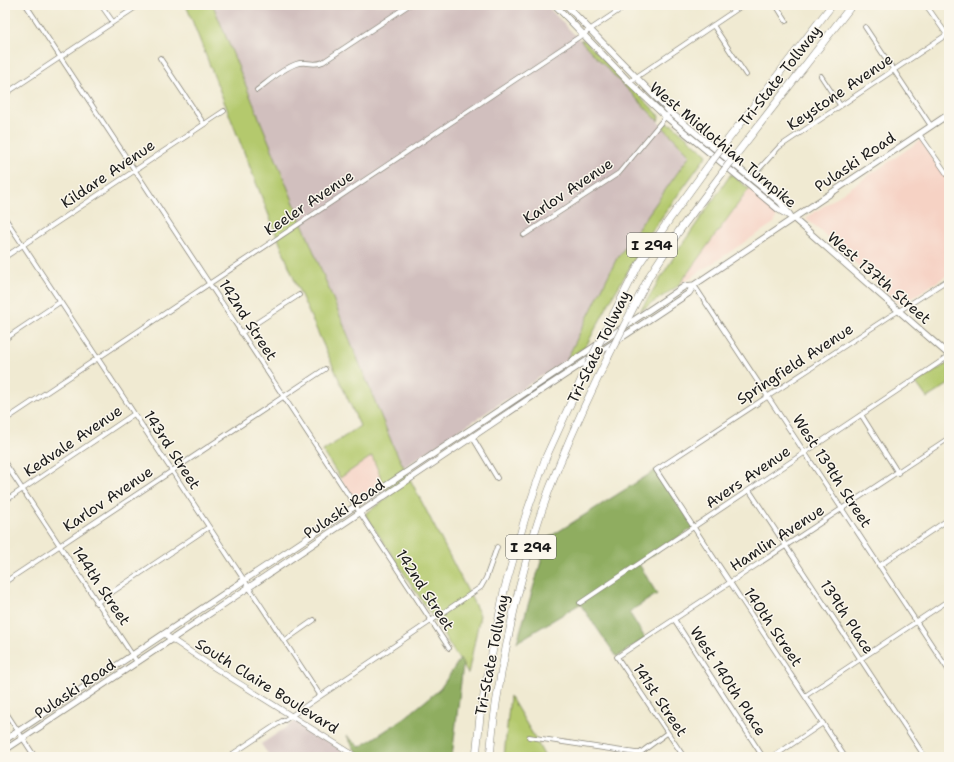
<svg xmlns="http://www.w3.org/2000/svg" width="954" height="762" font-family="'Shantell Sans',sans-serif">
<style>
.built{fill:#f6d2c4}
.industrial{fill:#d1bfbe}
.green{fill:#b4c96d;stroke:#687244}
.forest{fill:#8fad60;stroke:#56643e}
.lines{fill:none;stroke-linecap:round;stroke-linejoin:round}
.minor-casing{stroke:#868377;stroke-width:5.5}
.tertiary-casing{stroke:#868377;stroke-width:6}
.secondary-casing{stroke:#868377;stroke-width:7}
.motorway-casing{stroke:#868377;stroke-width:8}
.minor{stroke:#fff;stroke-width:4}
.tertiary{stroke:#fff;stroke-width:5}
.secondary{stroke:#fff;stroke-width:5.5}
.motorway{stroke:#fff;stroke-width:7}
.motorway-bridge-casing{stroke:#868377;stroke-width:8;stroke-linecap:butt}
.motorway-bridge{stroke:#fff;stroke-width:7}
.labels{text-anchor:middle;stroke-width:3;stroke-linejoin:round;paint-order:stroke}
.shield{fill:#fbf7ec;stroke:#5f5e5a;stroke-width:1}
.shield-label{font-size:14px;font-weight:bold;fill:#1c1c1c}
.street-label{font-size:15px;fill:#1c1c1c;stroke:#fbf7ec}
</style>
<rect width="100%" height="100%" fill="#fbf7ec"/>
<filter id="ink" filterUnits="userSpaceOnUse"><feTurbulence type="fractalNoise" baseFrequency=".025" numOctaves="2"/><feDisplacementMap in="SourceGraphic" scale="8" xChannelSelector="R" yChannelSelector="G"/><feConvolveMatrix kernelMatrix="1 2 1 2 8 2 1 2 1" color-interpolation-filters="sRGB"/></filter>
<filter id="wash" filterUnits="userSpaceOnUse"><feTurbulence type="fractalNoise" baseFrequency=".012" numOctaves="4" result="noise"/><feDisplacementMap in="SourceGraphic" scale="16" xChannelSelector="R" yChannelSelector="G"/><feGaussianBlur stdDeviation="0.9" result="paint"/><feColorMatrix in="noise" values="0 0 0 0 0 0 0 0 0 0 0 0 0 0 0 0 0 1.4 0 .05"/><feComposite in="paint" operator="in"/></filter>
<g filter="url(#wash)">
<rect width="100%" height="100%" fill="#f0ead2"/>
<path class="built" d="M921,140L949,182V274L901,305L806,218Z
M749,189L773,209L776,215V219L774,223L678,286Z
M372,455L384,484L359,499L353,497L340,478Z"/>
<path class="industrial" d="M213,5H546L690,155L616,260L567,359L404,467L394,448Z
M296,721L354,757H270L261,744Z"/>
<path class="green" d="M186,5H213L394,448L480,615L468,674L430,613L365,514L389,497L372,456L340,478L323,451L360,426L296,284Z
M580,40H584L657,113L659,117L658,121Z
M665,123L673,125L707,155L651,232L613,296L586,346L567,359L616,260L690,155L662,126Z
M731,174L749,189L678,286L640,311L677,252Z
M948,363L949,364V384L927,398L916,383Z
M510,696L535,738L545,757H504Z"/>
<path class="forest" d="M656,470L694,527L639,564L657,594L629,612L645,638L617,657L580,604L517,642L548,538Z
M460,659L463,665L452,757H359L347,736L360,747L402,720L440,689Z"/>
</g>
<g filter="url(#ink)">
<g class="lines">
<defs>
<path id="minor" d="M26,5L449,648
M101,5L113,22
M776,5L786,21
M926,5L947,35
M713,25L746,75
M865,27L931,126
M160,58L204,124
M821,76L840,105
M629,82L743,5
M257,90C269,81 282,69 296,64C307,60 312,67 323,62L409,5
M5,94L139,5
M919,134L949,177
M751,178L779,147L949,33
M5,218L320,695
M524,235L619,173L667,115
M5,257L224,111
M694,285L949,671
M241,333L299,295
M5,339L60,302
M862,416L898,473
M5,420L627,5
M473,438L497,478
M5,463L137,662
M749,490L925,757
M5,501L134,414
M879,566L949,519
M5,582L325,369
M96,603L209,527
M580,603L949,356
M674,619L763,757
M284,641L314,620
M805,696L949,600
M5,711L35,757
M285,720L481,587L486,578L497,547
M529,737L636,753H640L667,733
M228,757L282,721
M684,757L617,657L949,438
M773,757L823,723
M845,757L656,470L890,316L907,306L949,279"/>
<path id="tertiary" d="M164,634L210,665L357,757"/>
<path id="secondary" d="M555,5L629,82L666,117L779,210L793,218L949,355
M566,5L670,112L780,202L790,215
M5,740L685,286L694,285
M5,750L172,639L539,392L656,315L689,293L694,285L949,114"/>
<path id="motorway" d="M723,146L832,5
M735,156L852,5
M627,320L650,275L679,231L723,172
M603,335L639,264L669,220L711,162
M476,757L480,716L504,591L525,518L546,457L588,365
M490,757C493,718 499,681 507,643C519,583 535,522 559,465C575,426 593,387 612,349"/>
</defs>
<use href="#minor" class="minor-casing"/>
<use href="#tertiary" class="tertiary-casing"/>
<use href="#secondary" class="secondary-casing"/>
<use href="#motorway" class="motorway-casing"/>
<use href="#minor" class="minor"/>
<use href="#tertiary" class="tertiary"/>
<use href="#secondary" class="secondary"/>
<use href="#motorway" class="motorway"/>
<defs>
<path id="motorway-bridge" d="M711,162L723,146
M723,172L735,156
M612,349L627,320
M588,365L603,335"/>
</defs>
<use href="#motorway-bridge" class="motorway-bridge-casing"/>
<use href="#motorway-bridge" class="motorway-bridge"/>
</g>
</g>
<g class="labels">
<g class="shield">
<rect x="627" y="233" width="50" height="24" rx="3"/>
<rect x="506" y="535" width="50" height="24" rx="3"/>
</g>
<g class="shield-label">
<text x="652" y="250">I 294</text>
<text x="531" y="552">I 294</text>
</g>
<g class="street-label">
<text transform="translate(780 76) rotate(-52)" y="5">Tri-State Tollway</text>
<text transform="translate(840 92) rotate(-34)" y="5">Keystone Avenue</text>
<text transform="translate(723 145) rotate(40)" y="5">West Midlothian Turnpike</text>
<text transform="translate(855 162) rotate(-34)" y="5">Pulaski Road</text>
<text transform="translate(108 174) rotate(-34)" y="5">Kildare Avenue</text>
<text transform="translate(568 191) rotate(-34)" y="5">Karlov Avenue</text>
<text transform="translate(309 203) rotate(-34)" y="5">Keeler Avenue</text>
<text transform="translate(879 278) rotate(41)" y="5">West 137th Street</text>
<text transform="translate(248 320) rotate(57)" y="5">142nd Street</text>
<text transform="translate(599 347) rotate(-64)" y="5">Tri-State Tollway</text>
<text transform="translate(795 364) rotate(-33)" y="5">Springfield Avenue</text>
<text transform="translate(73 441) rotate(-34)" y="5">Kedvale Avenue</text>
<text transform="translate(172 450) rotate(57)" y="5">143rd Street</text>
<text transform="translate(832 471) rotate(57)" y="5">West 139th Street</text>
<text transform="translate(748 477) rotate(-34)" y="5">Avers Avenue</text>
<text transform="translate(108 499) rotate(-34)" y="5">Karlov Avenue</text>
<text transform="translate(344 509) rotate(-34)" y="5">Pulaski Road</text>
<text transform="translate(777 538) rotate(-33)" y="5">Hamlin Avenue</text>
<text transform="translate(101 586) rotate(56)" y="5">144th Street</text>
<text transform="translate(425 590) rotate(57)" y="5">142nd Street</text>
<text transform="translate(847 617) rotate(57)" y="5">139th Place</text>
<text transform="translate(773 627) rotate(56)" y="5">140th Street</text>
<text transform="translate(492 655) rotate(-79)" y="5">Tri-State Tollway</text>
<text transform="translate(728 681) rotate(57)" y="5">West 140th Place</text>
<text transform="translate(267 686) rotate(32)" y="5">South Claire Boulevard</text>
<text transform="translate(75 689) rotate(-34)" y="5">Pulaski Road</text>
<text transform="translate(660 700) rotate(56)" y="5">141st Street</text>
</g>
</g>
<rect width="954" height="762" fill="none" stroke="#fbf7ec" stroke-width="20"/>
</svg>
